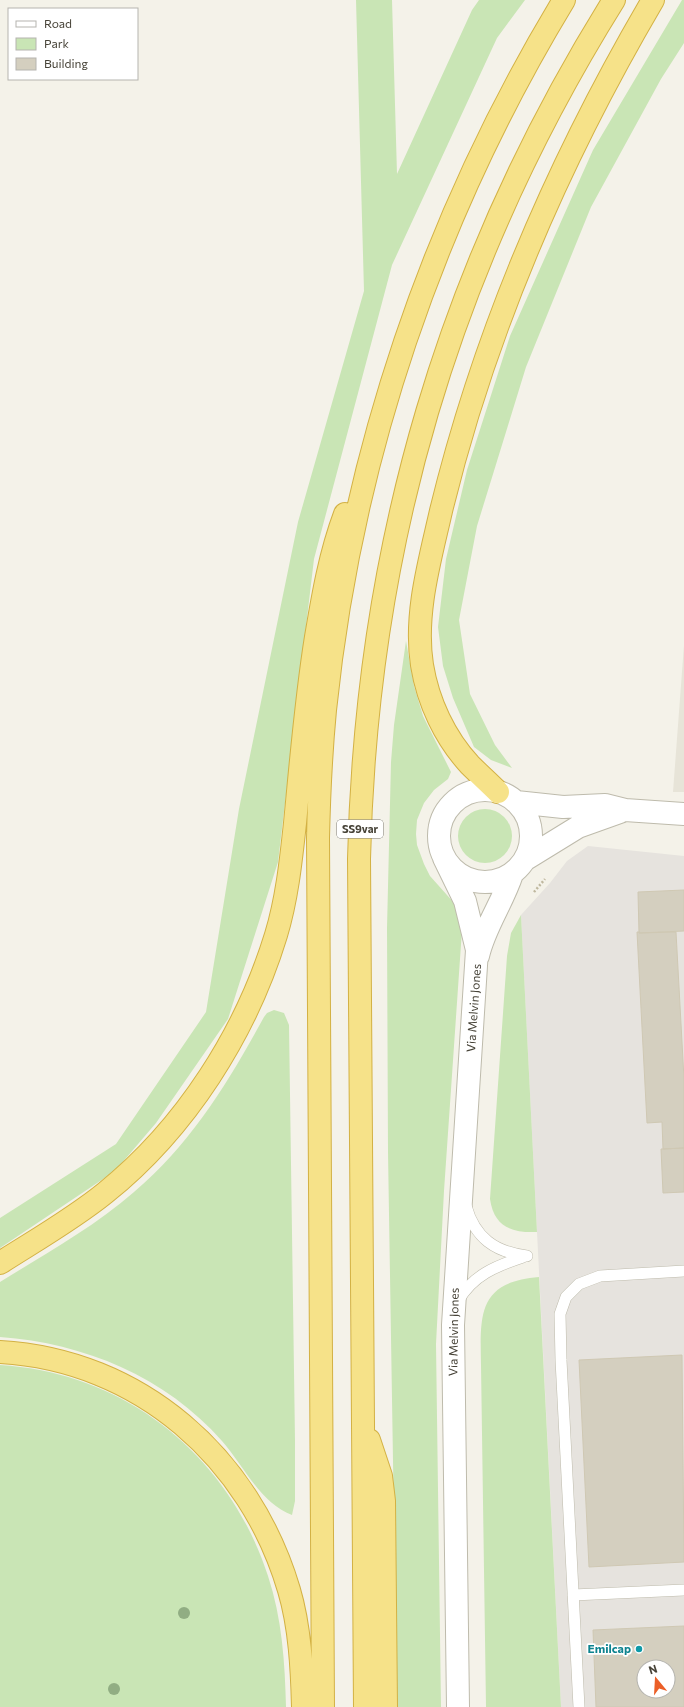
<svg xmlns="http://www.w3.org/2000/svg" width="684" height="1707" font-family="Commissioner,sans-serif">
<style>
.residential{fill:#e7e4d8}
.industrial{fill:#e6e3de;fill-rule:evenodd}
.green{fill:#c9e5b5}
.building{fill:#d4cfbf;stroke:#cfc8b3;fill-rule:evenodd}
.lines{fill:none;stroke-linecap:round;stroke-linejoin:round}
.service-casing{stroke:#bebbac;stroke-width:12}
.minor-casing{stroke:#bebbac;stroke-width:24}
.trunk-casing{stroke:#d3b144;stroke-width:24}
.path{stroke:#bfb89f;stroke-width:2.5;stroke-dasharray:2 2;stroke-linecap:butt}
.service{stroke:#fff;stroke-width:11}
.minor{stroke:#fff;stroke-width:22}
.trunk{stroke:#f6e289;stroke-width:22}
.tree{fill:#91ad83}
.culture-dot{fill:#0f9aa8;stroke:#fff;stroke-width:1.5}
.labels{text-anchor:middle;stroke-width:3.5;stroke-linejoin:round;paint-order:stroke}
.shield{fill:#fff;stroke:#7e7b74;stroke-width:1}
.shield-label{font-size:11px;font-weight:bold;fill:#474338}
.street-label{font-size:12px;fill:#474338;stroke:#fff}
.culture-label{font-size:12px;font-weight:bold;fill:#0d838f;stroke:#fff;text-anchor:end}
</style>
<rect width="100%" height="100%" fill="#f4f2e9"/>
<path class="residential" d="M684,645V792H673Z"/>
<path class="industrial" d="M588,846L684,856V1707H561L521,915L550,883L567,861ZM644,1667H668V1691H644Z"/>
<path class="green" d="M356,0H392L397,174L472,10L479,0H525L497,38L392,265L314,559L278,862L228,1019L156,1123L115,1171L0,1248V1218L116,1144L206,1012L239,809L298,522L364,291Z
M682,0H684V43L661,79L591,207L526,367L477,526L459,620L470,694L495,745L512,768L491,760L474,747L453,698L443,666L438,627L446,559L467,470L510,336L593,150Z
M406,641L414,686L423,716L451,772L448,779L434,790L424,803L417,820L416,834L417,845L424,864L430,876L455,904L462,930L444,1191L436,1344L441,1707H397L388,1152L387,928L391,762L394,725Z
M458 836a27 27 0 1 1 54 0a27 27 0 1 1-54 0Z
M521,915L537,1232C512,1233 494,1227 490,1199L507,956L511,933Z
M274,1010L284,1013L289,1025L295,1440V1501L292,1515C260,1503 244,1466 222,1441C166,1377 84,1343 0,1337V1282C45,1254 94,1227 134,1192C191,1144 229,1081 264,1017L267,1013Z
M539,1277L561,1707H486L481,1365C480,1314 478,1282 539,1277Z
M0,1365C127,1373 229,1456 268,1576C282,1618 285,1663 286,1707H0Z"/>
<path class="building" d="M684,890V931L639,933L638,892Z
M637,932H640L639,933L676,932L684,1079V1148L663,1149L662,1122L647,1123Z
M684,1148V1192L663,1193L661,1149Z
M682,1355L684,1562L589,1567L579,1360Z
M684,1626V1707H596L593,1630ZM644,1667H668V1691H644Z"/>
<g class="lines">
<defs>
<path id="service" d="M466,1206C475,1238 495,1252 527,1256
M458,1301C473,1275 496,1266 523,1257
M573,1595L684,1590
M579,1707L561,1360L560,1314L566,1297L579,1284L600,1276L684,1271"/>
<path id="minor" d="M439 836a46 46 0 1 1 92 0a46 46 0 1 1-92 0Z
M516,802L563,807L605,805L625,810L684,814
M444,858L465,901L477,950L453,1325L458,1707
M526,859L578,827L620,812
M478,956C484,928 503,902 512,874"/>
<path id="trunk" d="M498,792C489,783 479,774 470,765C445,738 428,702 422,665C414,614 430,560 441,511C485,330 559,160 653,0
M0,1263C36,1240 73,1219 105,1193C186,1128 246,1033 276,935C287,899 291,860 295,823C301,761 306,699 316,637C323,595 330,554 345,514
M0,1352C140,1360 250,1458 289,1590C300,1627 302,1669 303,1707
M369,1440L381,1476L384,1501L386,1707
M323,1707L318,838C319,795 321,752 325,710C351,458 433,216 564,0
M365,1707L359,859C366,547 449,264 614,0"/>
</defs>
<use href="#service" class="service-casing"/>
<use href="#minor" class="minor-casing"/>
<use href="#trunk" class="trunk-casing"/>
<path class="path" d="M534,892L545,879"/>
<use href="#service" class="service"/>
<use href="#minor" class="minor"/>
<use href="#trunk" class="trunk"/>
</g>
<g class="tree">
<circle cx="184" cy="1613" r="6"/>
<circle cx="114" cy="1689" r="6"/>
</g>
<circle class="culture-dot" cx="639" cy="1649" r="4"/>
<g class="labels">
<rect class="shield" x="337" y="820" width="46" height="18" rx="3"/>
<g class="shield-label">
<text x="360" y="833">SS9var</text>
</g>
<g class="street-label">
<text transform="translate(474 1008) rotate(-86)" y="4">Via Melvin Jones</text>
<text transform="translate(454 1332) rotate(-89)" y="4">Via Melvin Jones</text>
</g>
<g class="culture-label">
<text x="631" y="1653">Emilcap</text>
</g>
</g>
<rect x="8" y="8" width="130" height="72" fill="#ffffff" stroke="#b5b4af"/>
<rect x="16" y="21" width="20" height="6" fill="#ffffff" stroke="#b5b4af"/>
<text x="44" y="28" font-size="12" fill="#474338">Road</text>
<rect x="16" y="38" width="20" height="12" fill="#c9e5b5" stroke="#b5b4af"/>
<text x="44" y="48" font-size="12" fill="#474338">Park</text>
<rect x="16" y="58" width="20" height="12" fill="#d4cfbf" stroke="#b5b4af"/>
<text x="44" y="68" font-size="12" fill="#474338">Building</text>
<g transform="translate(656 1679) rotate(342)"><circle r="19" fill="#ffffff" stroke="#b5b4af"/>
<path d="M0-3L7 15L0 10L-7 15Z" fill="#eb5f28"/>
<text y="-6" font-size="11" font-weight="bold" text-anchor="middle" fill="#474338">N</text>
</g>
</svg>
